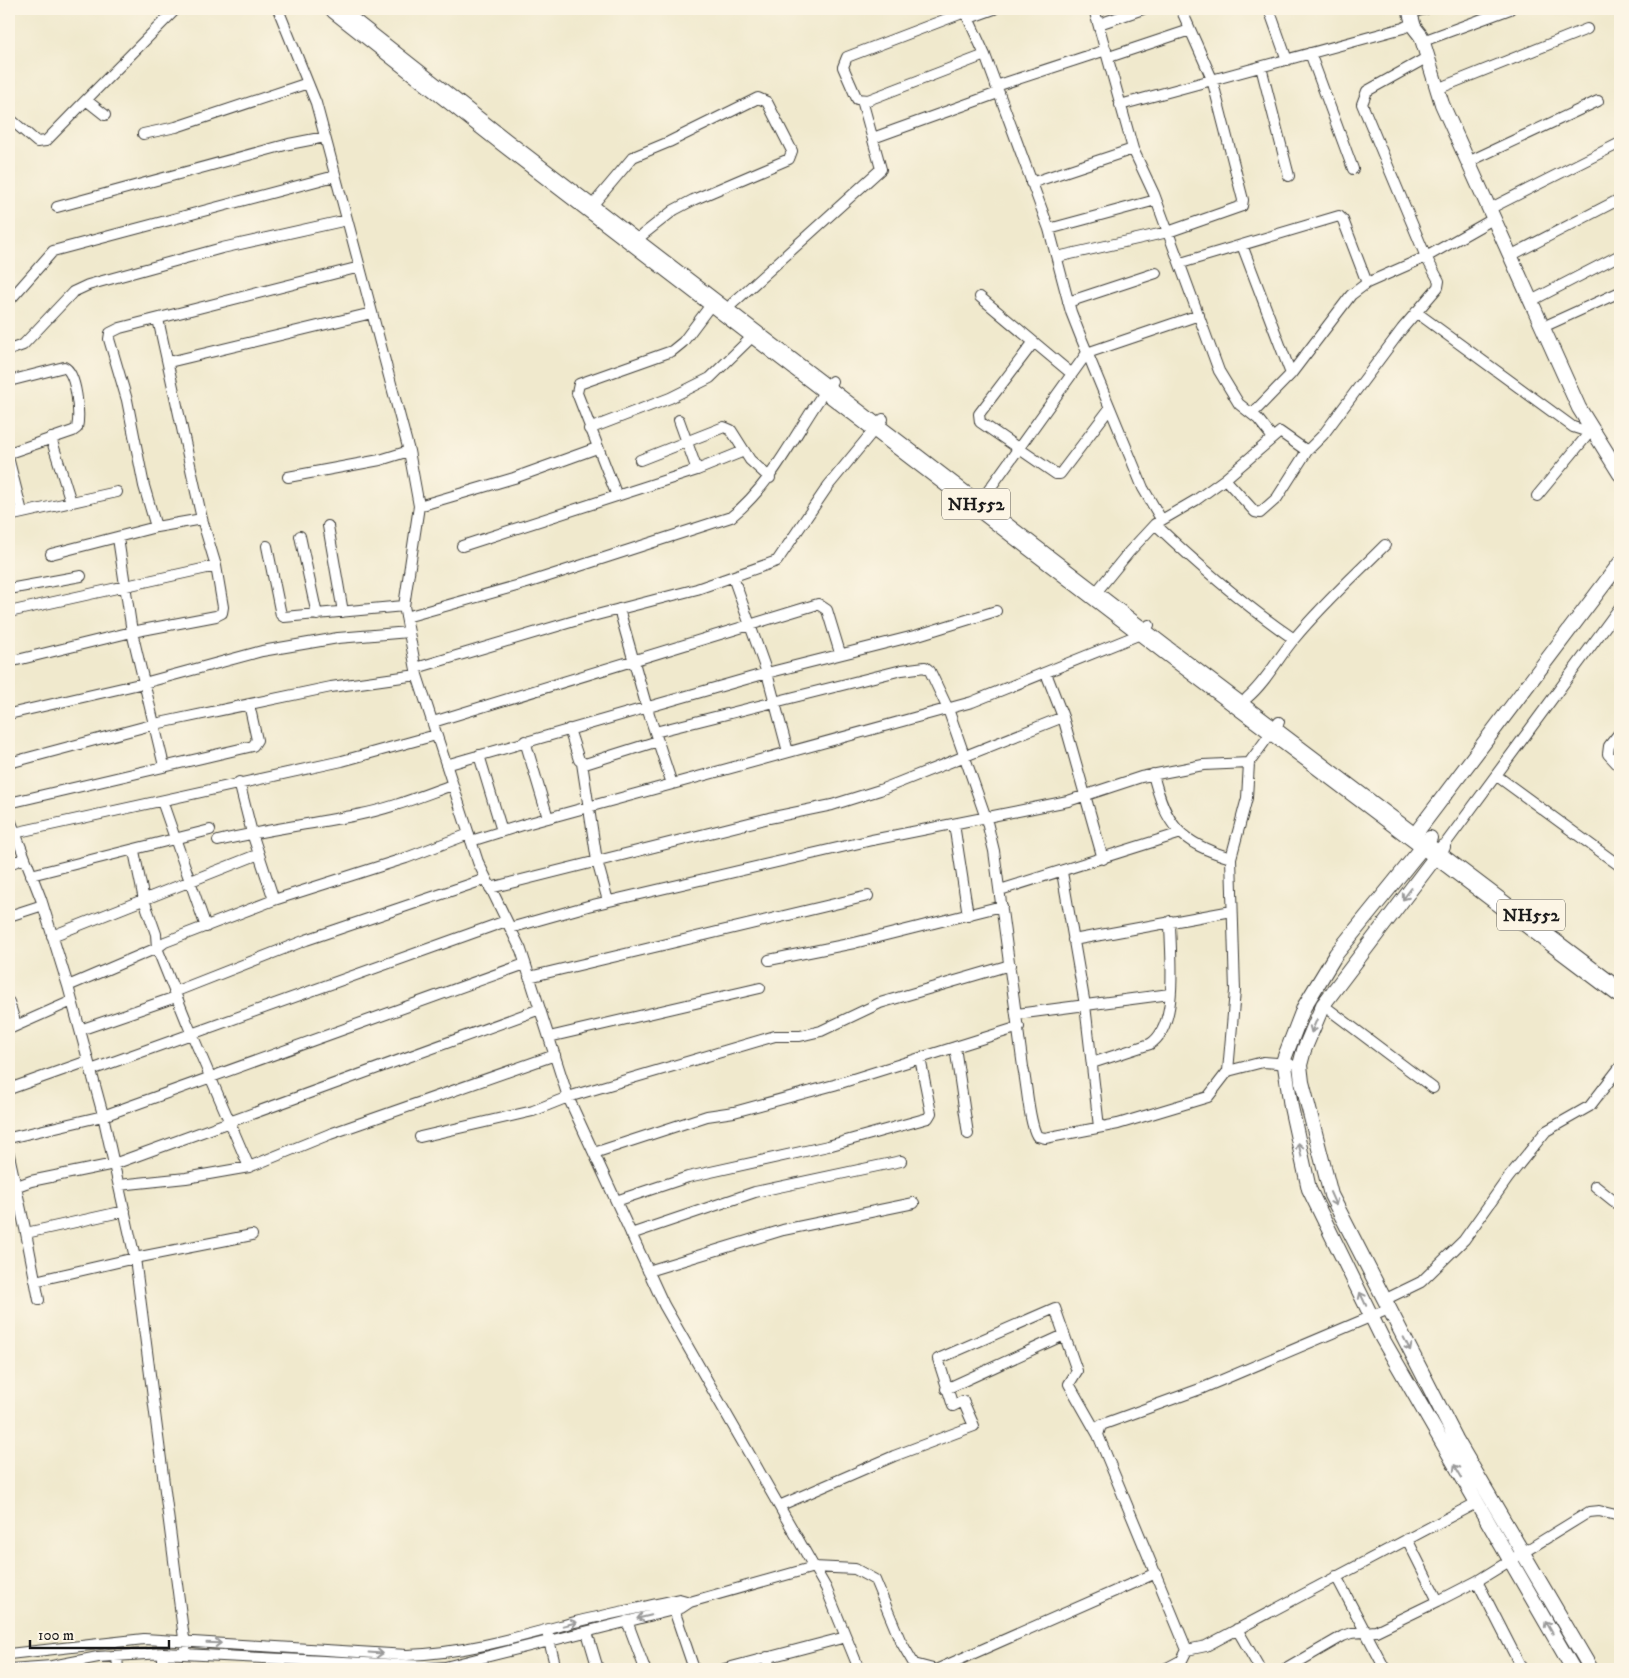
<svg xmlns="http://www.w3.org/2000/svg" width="1629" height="1678" font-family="'IM FELL DW Pica',serif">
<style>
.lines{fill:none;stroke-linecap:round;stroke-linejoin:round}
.street-casing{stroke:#3c3b37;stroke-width:12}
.secondary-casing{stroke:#3c3b37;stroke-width:16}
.highway-casing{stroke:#3c3b37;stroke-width:21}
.street{stroke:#fff;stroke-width:10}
.secondary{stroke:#fff;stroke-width:14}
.highway{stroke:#fff;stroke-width:19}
.oneway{stroke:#999}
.labels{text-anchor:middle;stroke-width:5;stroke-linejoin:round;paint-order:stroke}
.shield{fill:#fcf5e5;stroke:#5f5d58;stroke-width:1}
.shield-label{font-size:18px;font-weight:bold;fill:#1c1c1c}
</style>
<rect width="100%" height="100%" fill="#fcf5e5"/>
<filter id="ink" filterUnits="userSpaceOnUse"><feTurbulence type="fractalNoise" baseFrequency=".02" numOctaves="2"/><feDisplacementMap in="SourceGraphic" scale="10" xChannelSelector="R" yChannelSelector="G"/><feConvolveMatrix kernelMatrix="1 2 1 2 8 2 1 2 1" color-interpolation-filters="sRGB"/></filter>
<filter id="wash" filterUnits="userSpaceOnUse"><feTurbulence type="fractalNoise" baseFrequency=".0096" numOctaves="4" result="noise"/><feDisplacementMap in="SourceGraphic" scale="20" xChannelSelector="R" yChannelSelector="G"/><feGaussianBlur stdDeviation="1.12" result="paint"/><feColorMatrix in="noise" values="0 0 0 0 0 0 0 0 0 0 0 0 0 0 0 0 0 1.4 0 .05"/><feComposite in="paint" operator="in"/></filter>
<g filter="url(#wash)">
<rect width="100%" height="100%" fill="#f0e9cd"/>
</g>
<g filter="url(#ink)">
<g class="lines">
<defs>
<path id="street" d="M278,9L316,103L409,451L419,506L404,606L417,675L478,862L521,950L568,1097L664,1305L826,1588L859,1669
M768,9H779
M964,9L985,55L1049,229L1071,312L1082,340L1143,488L1161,519
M1094,9L1133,149L1154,194L1219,371L1239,404L1258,419L1273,438
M1269,9L1287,60
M1418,11L1426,9
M965,12L847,57L843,67L857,99L868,100L985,55
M969,18L994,9
M1099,24L1143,9
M1423,41L1510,9
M1310,53L1353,169
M1109,57L1190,30
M1261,67L1289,176
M996,86L1106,50
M1437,89L1587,29
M86,100L176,9
M1120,105L1403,28L1413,23
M9,118L37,142L46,141L86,100L105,115
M143,134L176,127L308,83
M873,138L998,93
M1468,162L1598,101
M1031,183L1133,149
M596,201L633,157L669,142L758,98L767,102L792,151L789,159L693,200L674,210L641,236
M57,207L289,144L325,137
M1489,209L1620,143
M1049,229L1156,200
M1242,245L1291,374
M1510,256L1620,199
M1057,257L1168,232L1242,206L1243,200L1212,79L1181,9
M1181,263L1339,216L1343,220L1367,283
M980,297L1072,374
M9,301L53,251L335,176
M1531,301L1620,255
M1068,302L1156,273
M732,304L881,169L862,100
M1416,312L1573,427L1595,434
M1543,327L1620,292
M1033,343L979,414L980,422L1056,474H1060L1110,408
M9,350L23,345L73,292L88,285L222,248L347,220
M169,362L372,313
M9,381L64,367C77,373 80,415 77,428L73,431L9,453
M1252,414L1291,374L1351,295L1367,283L1426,257L1362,104L1367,91L1428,57
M679,420L697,470L744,451
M589,429L670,398L710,378L755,334
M1280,432L1307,451L1277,498L1260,513L1255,512L1225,479Z
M51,438L71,502
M1307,451L1323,435L1402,329L1438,287L1439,281L1426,257L1493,219
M640,460L724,427L731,430L750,460L770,478
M9,461L22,512
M288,477L380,460L409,451
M617,496L577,393L579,384L672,351L683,342L713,302
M1537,496L1590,432
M978,505L1087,353L1199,315
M419,506L514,478L597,448
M9,516L117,492
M1155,524C1199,566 1244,605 1294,639
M328,526L343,612
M156,527L144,486L127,400L109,339L110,333L120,328L360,267
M300,536L317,615
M118,538L132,632L164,766
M267,546L281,615L284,617L404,606
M462,546L697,470
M51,554L156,527L202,519
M733,577L767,673L788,752
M9,589L81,576
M1094,595L1129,552L1155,524L1196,500L1225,479
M619,609L647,708L672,784
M9,612L216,566
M406,617L527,583L731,517C776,481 798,426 832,381
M9,662L132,632L216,616L222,613L223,607L216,566L202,519L158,319
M416,668L581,619L697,589L777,561L828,486L883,419
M1046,673L1063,717L1103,859
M1247,698C1266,682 1278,658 1294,639C1322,605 1354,576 1385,545
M9,714L144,683L262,651L338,638L409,632
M433,722L818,604L827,610L840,653
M569,729L579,760L585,764L658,741
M655,732L902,670L925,667L930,671L948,709L986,818L994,851L1023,1067C1027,1085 1029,1123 1037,1136L1045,1138L1118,1124L1208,1097L1228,1071
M1620,732L1609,746L1608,754L1620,767
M525,741L548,818
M479,755L502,831
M9,763L155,724L331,687L417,675
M582,763L597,861L608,901
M446,765L767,673L918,635L996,611
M1153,774C1166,826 1180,843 1231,858L1247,798L1249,763
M1497,776L1620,866
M239,782L252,833L274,900
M162,801L206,927
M9,803L253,746L257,740L249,704
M9,817L41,899L68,986L102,1111L135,1258L186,1654
M954,824L968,915
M14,833L342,761L436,735
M218,841C264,830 311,824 357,815C390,809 421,796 452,785
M471,841L526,824L972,702L1143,633L1149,625
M1443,847L1620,607
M134,851L144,900L156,934L157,948L165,942L274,900L406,858L469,834
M1231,858L1235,991L1228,1071L1263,1062L1290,1064
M9,864L25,858
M1062,872L1085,1005L1099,1127
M31,875L210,830
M490,888L769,818L832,805L880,790L1063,717
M1000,890L1181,833
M9,916L43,905
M510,928L588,906L872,840L1068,801L1141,777L1203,765L1249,763L1279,722
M52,936L259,854
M1073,940L1232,911
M769,960L854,943L1002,906
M529,977L868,896
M68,986L157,948L188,1025L249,1167
M174,992L306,940L486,879
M9,1002L16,1025
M1323,1005L1433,1088
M1017,1014L1170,994
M9,1029L72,1001
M80,1030L176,997
M549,1037L760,988
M955,1047L968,1134
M1092,1063L1150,1044C1180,1026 1170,952 1170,921
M91,1070L506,921
M9,1089L88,1061
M420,1137L533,1111L568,1097L775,1036H800L821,1031L880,1003L1010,965
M9,1138L103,1116L525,964
M594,1153L707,1116L734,1112L834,1085L1019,1027
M9,1155L26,1233
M119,1185L186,1178L249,1167L330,1134L555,1055
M1595,1186L1620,1206
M9,1189L31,1181L114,1164L540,1009
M616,1201L688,1177L828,1146L928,1118L931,1113L920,1058
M631,1234L755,1192L901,1161
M648,1271L783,1230L914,1203
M35,1281L135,1258L252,1235
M39,1300L26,1233L125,1211
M1384,1300L1421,1282L1464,1240L1508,1178L1546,1131L1590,1106L1620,1067
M1389,1309L1203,1388L1101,1425L1098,1435L1187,1650L1206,1646L1476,1503
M946,1389L1064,1335
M779,1506L894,1456L974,1426L963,1401L953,1406L938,1359L1055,1308L1077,1371L1069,1384L1098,1435
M1407,1539L1438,1601
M1336,1576L1385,1669
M1477,1581L1522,1669
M674,1610L694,1669
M627,1621L645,1669
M1237,1629L1260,1669
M587,1632L598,1669
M548,1636L556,1669
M163,1653V1669
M9,1654L144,1639L407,1655C465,1653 519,1637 575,1622C609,1614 645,1607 679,1599L690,1602
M117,1656L118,1669
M767,1657L772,1669
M9,1669L52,1666L98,1657L163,1653L445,1667L681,1608L690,1602L814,1567L855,1569L875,1580L900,1640L914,1664L933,1669
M724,1669L846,1637
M938,1669L1156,1573
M1165,1669L1182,1660L1187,1650
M1286,1669L1343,1636L1351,1633L1376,1631L1438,1601L1477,1581L1589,1512L1599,1511L1620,1516"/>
<path id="secondary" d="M1409,9L1414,27L1421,36L1442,104L1579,408L1620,474
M1419,829L1620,563
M1430,838L1336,954L1304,1007L1284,1059L1291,1107L1309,1189L1382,1338L1573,1669
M1443,847L1323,1005L1304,1050L1300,1065L1302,1082L1331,1195L1456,1439L1591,1669"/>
<path id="highway" d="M335,9L504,142L1167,651L1620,993"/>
</defs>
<use href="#street" class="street-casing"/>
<use href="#secondary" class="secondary-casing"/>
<use href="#highway" class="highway-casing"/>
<use href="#street" class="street"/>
<use href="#secondary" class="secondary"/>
<use href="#highway" class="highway"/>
</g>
<defs><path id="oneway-shaft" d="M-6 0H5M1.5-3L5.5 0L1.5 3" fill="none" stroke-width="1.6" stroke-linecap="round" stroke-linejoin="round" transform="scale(1.25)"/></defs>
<g class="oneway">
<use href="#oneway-shaft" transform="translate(1407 894) rotate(127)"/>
<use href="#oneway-shaft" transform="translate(1314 1026) rotate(113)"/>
<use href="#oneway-shaft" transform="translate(1300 1150) rotate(-102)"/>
<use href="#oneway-shaft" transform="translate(1333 1199) rotate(66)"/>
<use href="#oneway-shaft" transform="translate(1363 1299) rotate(-115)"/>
<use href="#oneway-shaft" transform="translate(1407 1344) rotate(63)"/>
<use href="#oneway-shaft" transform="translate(1458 1471) rotate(-120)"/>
<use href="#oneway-shaft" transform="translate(644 1617) rotate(166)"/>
<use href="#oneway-shaft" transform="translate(570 1624) rotate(-14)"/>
<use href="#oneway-shaft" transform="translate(1549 1627) rotate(-120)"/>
<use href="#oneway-shaft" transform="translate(214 1643) rotate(2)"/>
<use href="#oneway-shaft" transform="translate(376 1653) rotate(4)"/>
</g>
</g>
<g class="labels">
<g class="shield">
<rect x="942" y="488.5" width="68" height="31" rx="4"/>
<rect x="1497" y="899.5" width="68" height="31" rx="4"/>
</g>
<g class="shield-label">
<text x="976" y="510">NH552</text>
<text x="1531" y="921">NH552</text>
</g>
</g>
<rect width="1629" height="1678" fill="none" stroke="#fcf5e5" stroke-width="30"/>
<path d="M30 1640v8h139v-8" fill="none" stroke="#1c1c1c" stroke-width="2.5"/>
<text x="38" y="1640" font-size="15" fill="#1c1c1c" stroke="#fcf5e5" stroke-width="4" paint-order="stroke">100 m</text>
</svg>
